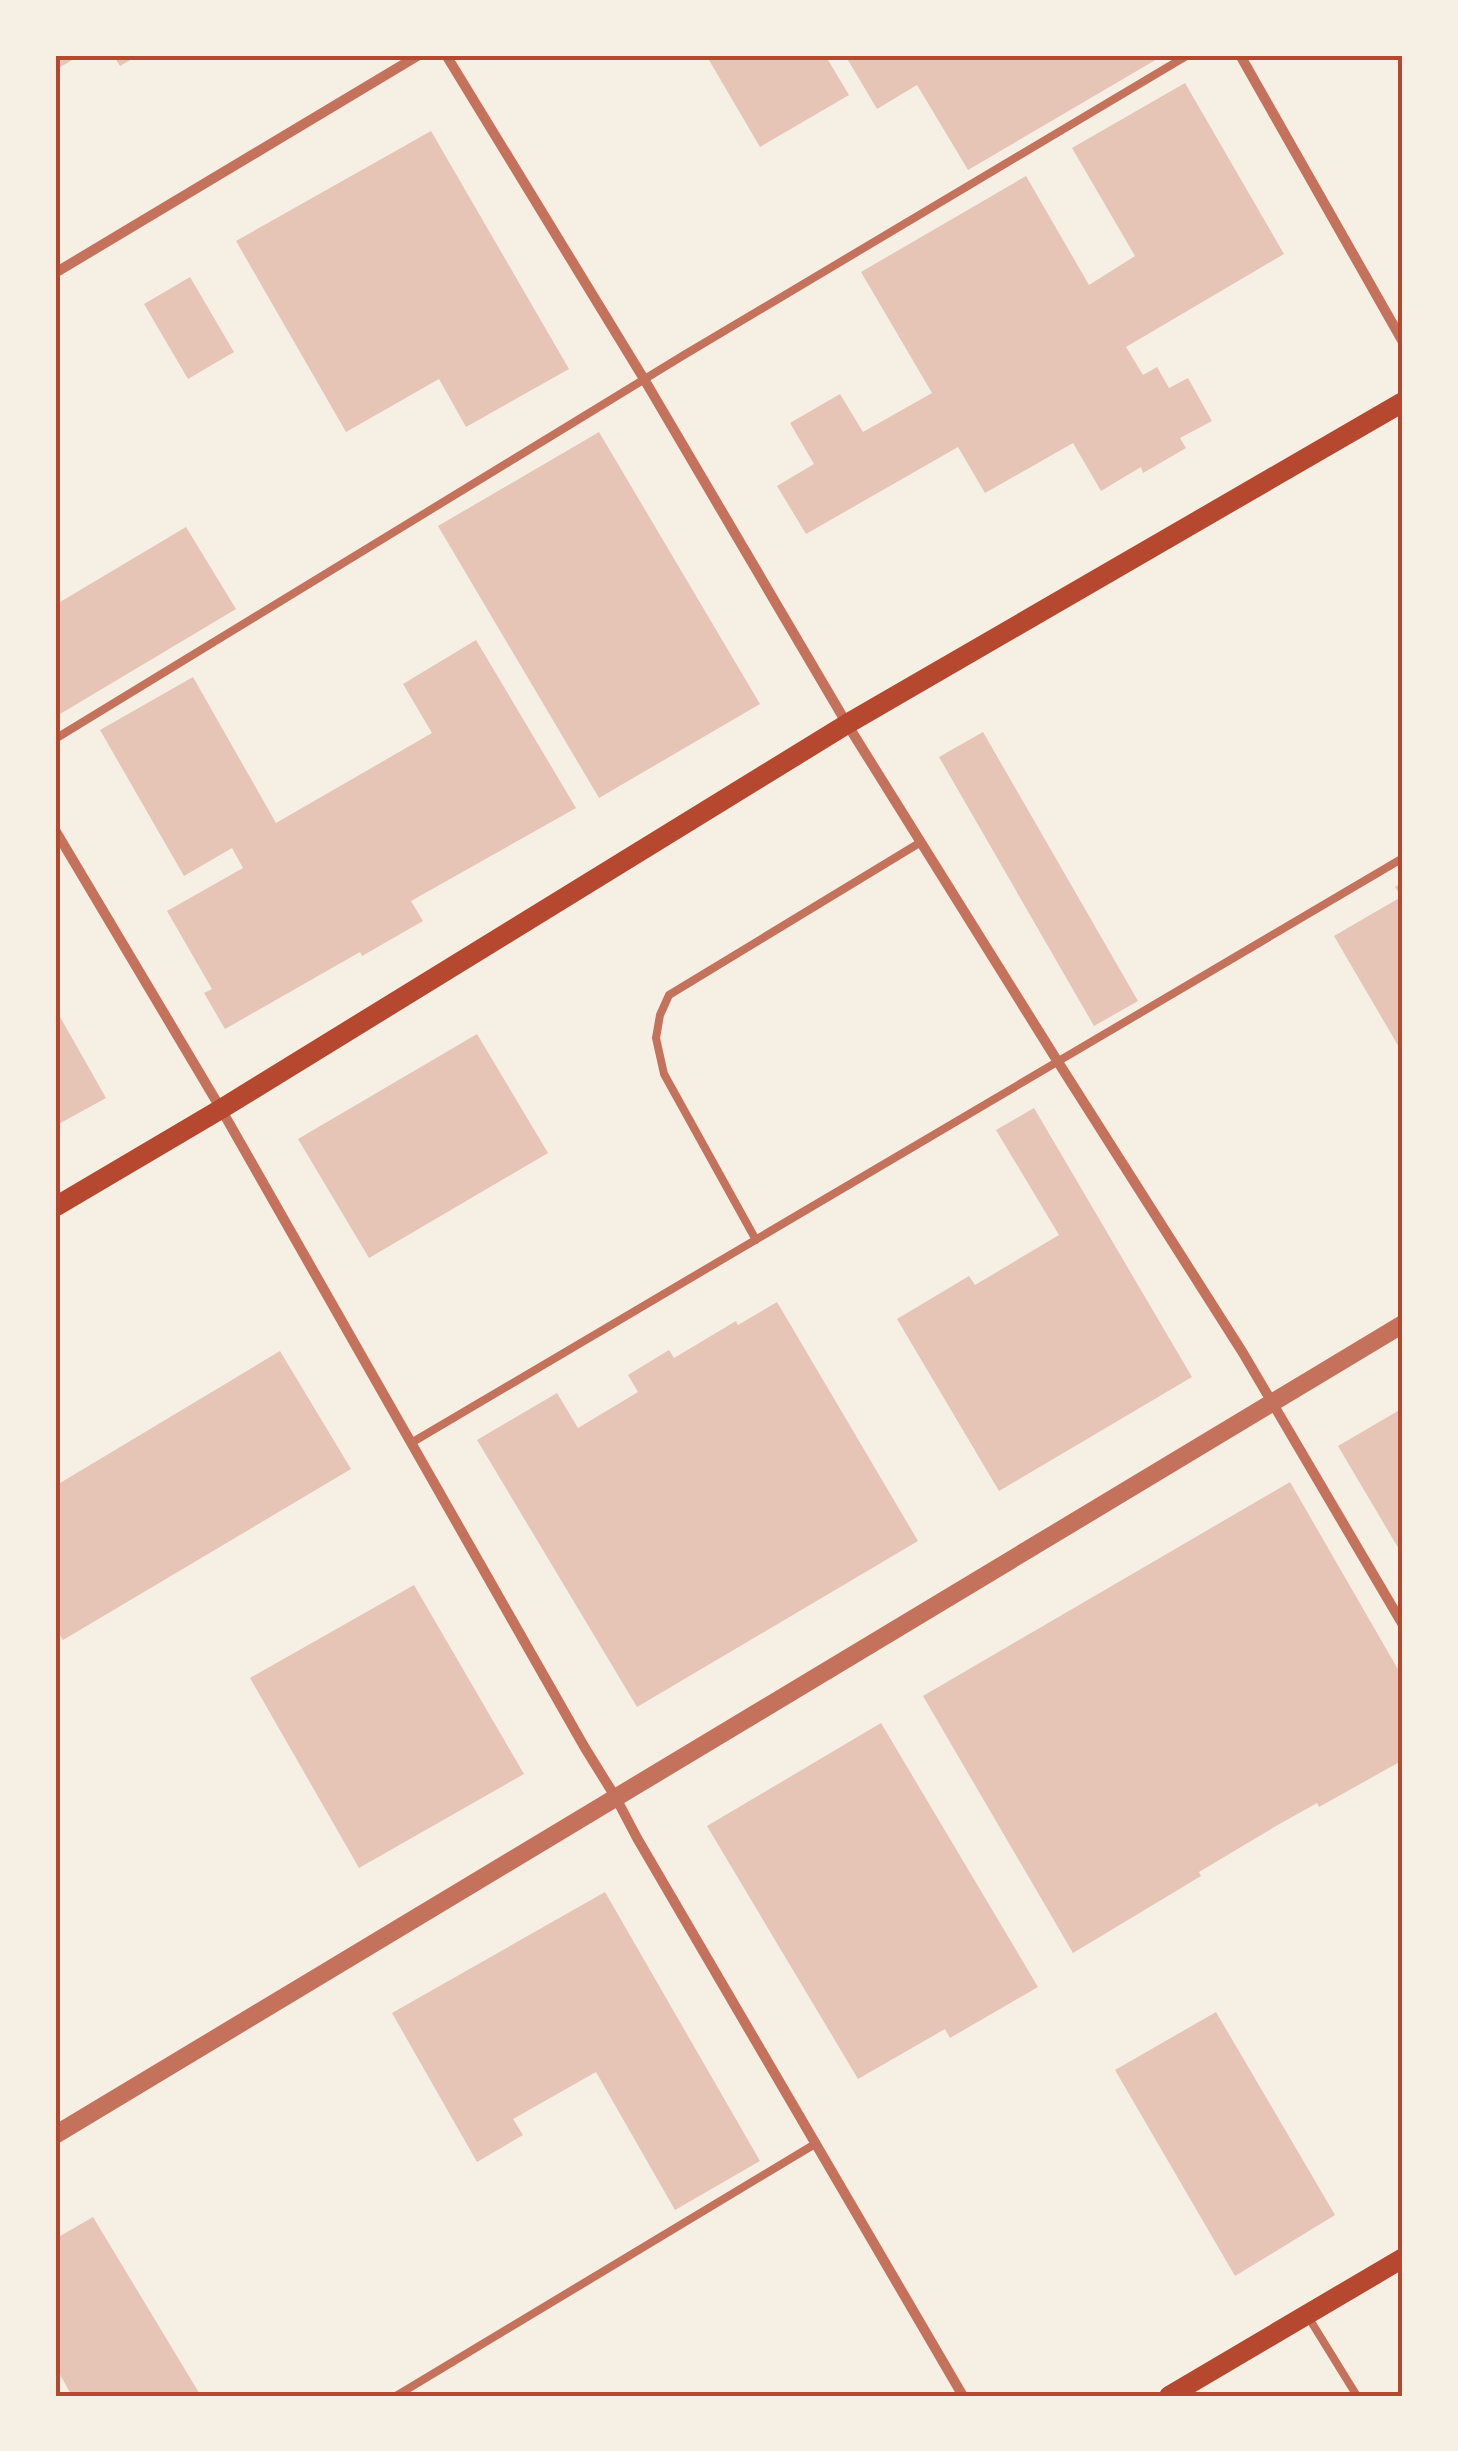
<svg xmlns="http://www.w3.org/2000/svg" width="1458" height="2451" font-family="Karla,sans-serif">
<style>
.building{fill:#e6c5b7}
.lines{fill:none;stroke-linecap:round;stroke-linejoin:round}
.service{stroke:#c5725c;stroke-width:8}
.minor{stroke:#c5725c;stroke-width:10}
.tertiary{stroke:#c5725c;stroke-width:18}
.secondary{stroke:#b5482f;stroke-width:20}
.neatline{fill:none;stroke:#b5482f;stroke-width:4}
</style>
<rect width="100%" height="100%" fill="#f6efe4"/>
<path class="building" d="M55,55H81L55,70Z
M113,55H139L120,66Z
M706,55H825L849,95L760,147Z
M845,55H1164L968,170L917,85L877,109Z
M1185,83L1284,254L1126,347L1143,375L1157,367L1169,388L1188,378L1212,421L1180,438L1186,448L1143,473L1141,467L1101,491L1073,443L985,493L958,447L806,534L777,486L814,464L790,423L840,394L863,432L932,393L861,272L1026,176L1089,285L1135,256L1072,148Z
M431,131L569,369L466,427L439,379L346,432L236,241Z
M190,277L234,352L188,379L144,304Z
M599,432L760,704L599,798L438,526Z
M186,527L236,609L55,717V605Z
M476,640L576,808L411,901L423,921L362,956L360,952L225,1029L204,993L212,989L167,911L243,868L232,848L184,876L100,730L193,677L276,823L432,733L403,684Z
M983,732L1138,1001L1094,1026L939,757Z
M1403,882V1054L1334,936L1401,897L1395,887Z
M55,1008L106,1098L55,1126Z
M477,1034L548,1153L369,1258L298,1139Z
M1034,1108L1192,1377L999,1491L897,1319L969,1276L975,1285L1059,1235L996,1130Z
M777,1302L918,1541L637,1707L477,1440L557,1393L578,1428L638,1392L628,1375L669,1350L674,1358L736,1321L738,1325Z
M280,1351L351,1469L63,1640L55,1627V1486Z
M1403,1408V1556L1338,1446Z
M1290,1482L1403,1678V1760L1319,1807L1317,1803L1276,1826L1199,1872L1201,1876L1073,1953L923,1696Z
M414,1585L524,1774L359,1868L250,1678Z
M881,1723L1038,1987L950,2038L945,2029L858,2079L707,1826Z
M605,1892L760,2161L675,2210L596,2072L513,2119L523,2135L477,2162L392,2013Z
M1216,2012L1335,2215L1235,2276L1115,2070Z
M93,2217L201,2396H72L55,2366V2239Z"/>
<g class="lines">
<path class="service" d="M55,739L684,355L1188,55
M756,1240L664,1074L656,1038L660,1015L669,995L921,842
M411,1443L1403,858
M1307,2315L1357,2396
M396,2396L815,2144"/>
<path class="minor" d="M446,55L644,379L847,724L1058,1062L1243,1353L1403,1625
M1240,55L1403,342
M55,273L419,55
M55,830L221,1109L585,1748L616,1798L637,1838L963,2396"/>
<path class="tertiary" d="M55,2135L1403,1324"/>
<path class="secondary" d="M55,1207L221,1109L847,724L1403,402
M1169,2396L1403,2258"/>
</g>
<rect width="1458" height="2451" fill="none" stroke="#f6efe4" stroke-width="115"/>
<rect x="58" y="58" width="1342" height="2336" class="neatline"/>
</svg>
